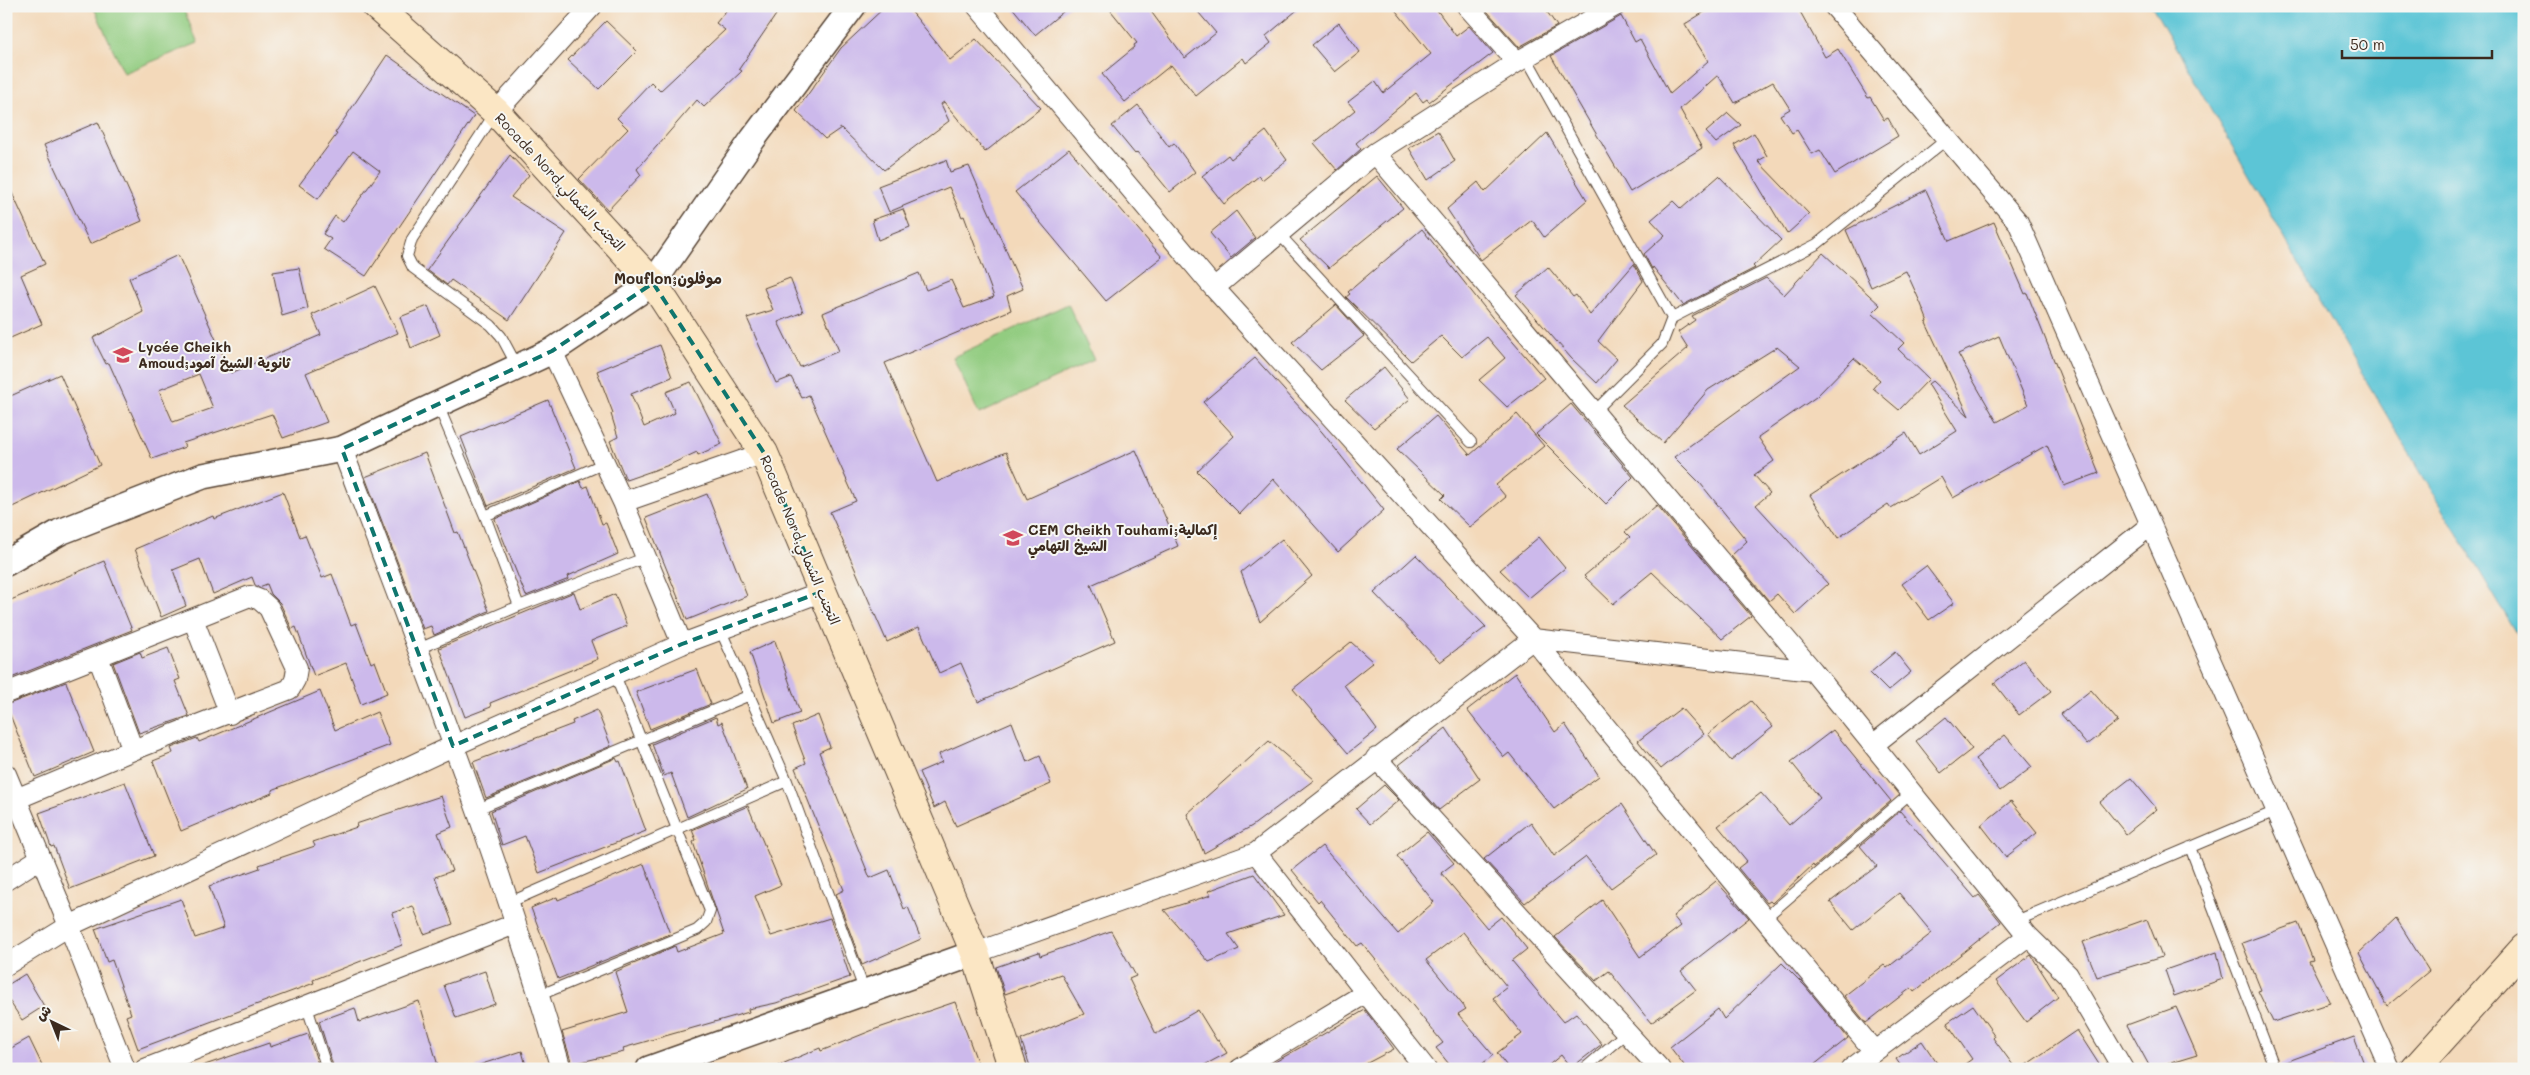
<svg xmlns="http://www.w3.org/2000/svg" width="2530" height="1075" font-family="Mali,'Playpen Sans Arabic',sans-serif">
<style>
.green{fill:#92cc80;stroke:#667b4f}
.water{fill:#5bc5d6;stroke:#4b787a}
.building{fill:#ccb9eb;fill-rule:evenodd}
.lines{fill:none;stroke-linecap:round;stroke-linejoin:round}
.service-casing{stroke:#574435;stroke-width:12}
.minor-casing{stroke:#574435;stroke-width:22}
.tertiary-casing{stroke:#574435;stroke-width:28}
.secondary-casing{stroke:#574435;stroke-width:30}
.service{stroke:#fff;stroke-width:10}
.minor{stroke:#fff;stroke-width:20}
.tertiary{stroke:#fff;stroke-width:25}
.secondary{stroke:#fbe6c4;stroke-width:28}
.marked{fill:none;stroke:#0f766e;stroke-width:4;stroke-dasharray:10 6;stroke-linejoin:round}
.labels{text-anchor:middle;stroke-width:4;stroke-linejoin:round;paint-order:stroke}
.street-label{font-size:14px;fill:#3b2a1e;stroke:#f6f6f2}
.poi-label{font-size:14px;font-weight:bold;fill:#3b2a1e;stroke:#f6f6f2;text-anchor:start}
.neighbourhood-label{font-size:15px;font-weight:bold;fill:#3b2a1e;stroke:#f6f6f2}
</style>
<rect width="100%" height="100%" fill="#f6f6f2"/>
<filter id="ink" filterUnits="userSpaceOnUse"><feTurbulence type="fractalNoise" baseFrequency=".02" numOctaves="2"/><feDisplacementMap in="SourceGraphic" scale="10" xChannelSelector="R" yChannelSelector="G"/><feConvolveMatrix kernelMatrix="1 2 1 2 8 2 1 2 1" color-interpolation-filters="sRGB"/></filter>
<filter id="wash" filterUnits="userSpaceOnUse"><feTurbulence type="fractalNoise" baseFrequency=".0096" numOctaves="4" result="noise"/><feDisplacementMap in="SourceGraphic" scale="20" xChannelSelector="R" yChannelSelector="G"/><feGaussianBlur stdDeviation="1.12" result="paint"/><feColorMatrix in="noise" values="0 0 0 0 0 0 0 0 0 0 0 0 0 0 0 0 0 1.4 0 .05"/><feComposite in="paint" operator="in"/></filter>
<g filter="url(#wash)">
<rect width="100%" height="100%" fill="#f3d9ba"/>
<path class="green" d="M93,6H182L198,43L124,73Z
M1068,304L1094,360L979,414L953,357Z"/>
<path class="water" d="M2152,6H2524V646L2364,377Z"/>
<g id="blocks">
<path class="building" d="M730,6H782L739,69L742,71L704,107L697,100L637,169L641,175L608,210L579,179L628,129L617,118L651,82L660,91L725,30L716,23Z
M886,6H907L950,60L976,39L1041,108L985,152L944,102L941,104L949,121L884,170L841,128L825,139L796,111L841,48Z
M1011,6H1070L1035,35Z
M1107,6H1147L1185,58L1216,33L1193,6H1302L1266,36L1271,43L1246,63L1243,58L1196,96L1171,65L1125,102L1102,74L1135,47L1134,45L1137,43Z
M1392,6H1434L1456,36L1469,26L1493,53L1429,102L1427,99L1423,102L1416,93L1356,143L1361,149L1337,170L1314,143L1355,110L1348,102L1375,81L1383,93L1431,54Z
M1493,6H1543L1557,26L1519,47L1487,11Z
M1714,6H1797L1825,57L1838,49L1868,98L1870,97L1884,120L1888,118L1898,136L1835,174L1820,150L1812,154L1797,130L1792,133L1780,115L1790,109L1773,82L1735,103L1718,75L1680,109L1702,148L1630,192L1551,56L1621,16L1635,42L1640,39L1670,94L1708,61L1685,24Z
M606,21L637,51L599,89L568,60Z
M1339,23L1360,52L1335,72L1312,45Z
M387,55L474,116L366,276L324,249L331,239L323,234L335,216L343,222L380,171L353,151L318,199L299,185L337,134L335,133Z
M1138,105L1169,147L1174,143L1195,172L1170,192L1137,152L1135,154L1112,126Z
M1728,113L1741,125L1716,143L1706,132Z
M98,122L142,221L90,244L44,145Z
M1266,131L1287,160L1262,180L1259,176L1224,204L1202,176L1228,155L1231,159Z
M1438,131L1455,161L1428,180L1409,148Z
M1547,133L1587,200L1544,237L1532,220L1481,260L1447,209L1478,182L1485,192Z
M1754,133L1767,156L1758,161L1809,214L1787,234L1734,145Z
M1069,149L1162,257L1106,301L1015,192Z
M510,155L529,175L511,197L566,233L509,320L451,280L447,285L427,270Z
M946,160L950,172L969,166L1023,289L1007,296L1011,310L885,363L937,482L1006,452L1027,499L1136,450L1178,546L1091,585L1115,641L978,702L961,663L939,673L919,627L887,642L830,512L856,501L809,395L802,398L791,377L776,383L747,318L773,310L764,288L790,278L803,312L778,322L800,367L839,351L823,313L919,273L926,290L951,280L964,308L994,297L964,216L962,217L949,187L889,212L878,186Z
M1377,176L1403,208L1329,268L1300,240Z
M1719,176L1781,240L1753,266L1755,268L1683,305L1653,267L1652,269L1644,254L1665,235L1651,220L1673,201L1681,209Z
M6,180L45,264L21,275L42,324L6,340Z
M1926,190L1949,241L1994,222L2025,294L2027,293L2099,473L2064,486L2047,445L1953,498L1941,477L1891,508L1888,504L1838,538L1810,495L1906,433L1919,455L1957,431L1928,384L1932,381L1969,416L1926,323L1928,322L1921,304L1906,271L1871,287L1846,230ZM1999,336L2028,405L1997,422L1958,354Z
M903,209L910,227L878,240L872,220Z
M1236,211L1255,238L1231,258L1210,233Z
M1422,229L1495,321L1544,378L1507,407L1479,380L1505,358L1487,337L1462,357L1441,336L1411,361L1346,297L1350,294L1348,292Z
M1823,253L1880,305L1872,313L1904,343L1898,349L1929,379L1899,410L1873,388L1880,380L1854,358L1816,397L1758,437L1774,461L1754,475L1770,493L1756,505L1828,584L1795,614L1777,594L1769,601L1731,556L1747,541L1700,483L1674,457L1800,366L1777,347L1708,390L1663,443L1622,405L1688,348L1678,332L1695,320L1692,316L1766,278L1784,295Z
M178,255L231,373L321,335L312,315L375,286L398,333L306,373L327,422L283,438L272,414L183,443L185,447L152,459L109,363L106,364L93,338L143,312L129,278ZM199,374L213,408L173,422L159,390Z
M1634,264L1643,281L1598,341L1617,359L1597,383L1571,358L1516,295L1548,267L1573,297L1576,295L1590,315Z
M299,268L308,308L282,316L273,272Z
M1336,305L1364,336L1321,370L1292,342Z
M428,306L440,335L411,348L400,317Z
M660,345L672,377L631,394L644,427L675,413L666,392L691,382L722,444L698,455L697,452L669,465L626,480L610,441L618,437L611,414L613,413L597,371Z
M1255,358L1322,432L1384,510L1338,552L1273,479L1240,514L1197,471L1234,436L1203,402Z
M1384,367L1410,399L1374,428L1345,400Z
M60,374L100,465L6,510V398Z
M548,400L576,468L488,506L461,437Z
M1571,404L1633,477L1606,504L1536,434Z
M1517,414L1544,446L1496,485L1506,497L1470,527L1441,499L1445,495L1397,449L1436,416L1470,455Z
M425,453L455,533L458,532L489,611L434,635L431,626L423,629L365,477Z
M580,481L583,488L588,486L602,524L606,523L618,554L568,576L569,579L526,596L495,519Z
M283,492L300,537L305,535L322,578L332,574L351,625L356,623L371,663L375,661L387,693L361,704L346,663L314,676L296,627L292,629L280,603L271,594L267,584L259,587L255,585L252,577L213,594L200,559L173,570L186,606L161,617L135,549L213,516L214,519Z
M707,494L747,596L687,620L646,518Z
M1657,505L1751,616L1722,639L1652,572L1613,604L1584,576L1630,537L1625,532Z
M1539,537L1565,568L1529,598L1500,570Z
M1282,539L1312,576L1260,622L1241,572Z
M1416,555L1486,627L1440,662L1374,593Z
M104,561L132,630L6,680V602Z
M1926,566L1954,603L1929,620L1902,584Z
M574,592L580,609L615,594L627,626L591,641L598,659L490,703L491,707L465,717L439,648Z
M775,641L800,713L774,723L750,652Z
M1351,642L1373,662L1344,685L1377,730L1348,753L1293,689Z
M168,648L180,679L175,681L189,716L139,733L113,663L140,652L142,658Z
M1895,652L1911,672L1888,691L1870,673Z
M2024,660L2051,691L2019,715L1994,683Z
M697,669L711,704L650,729L636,692Z
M1515,673L1555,732L1565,724L1599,776L1554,809L1509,753L1504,757L1467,710Z
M66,682L94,752L35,777L6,705Z
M2091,690L2118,721L2087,745L2061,714Z
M320,691L335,730L377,712L390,745L272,790V793L181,831L153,761L173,753L171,748L197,738L199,742Z
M1751,701L1773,727L1731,761L1708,734Z
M1681,708L1704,734L1661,769L1638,741Z
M597,710L611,746L486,798L473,762L573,724L572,721Z
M818,715L830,747L819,752L870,878L889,870L904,909L908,907L921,939L862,965L836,894L844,890L795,768L806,763L792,726Z
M716,717L718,724L722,722L747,789L687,817L671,773L664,776L652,744Z
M1946,717L1972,749L1941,773L1916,741Z
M1012,722L1027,762L1040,756L1051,784L956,826L945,802L934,808L919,772L942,762L939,754Z
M1446,728L1480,779L1439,810L1399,765Z
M1833,730L1891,801L1814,867L1813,865L1772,903L1770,901L1767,903L1738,868L1747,861L1718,826L1761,793L1789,825L1820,798L1791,762Z
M2005,735L2032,767L2000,791L1975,759Z
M1269,741L1314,780L1252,826L1204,853L1187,814Z
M616,758L618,762L620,761L646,831L539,873L525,836L502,845L491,811Z
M2131,778L2157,809L2126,834L2100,802Z
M125,782L154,856L70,889L54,846L51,847L39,813Z
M1384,785L1399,800L1370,824L1356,809Z
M441,796L452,827L438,833L452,871L435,877L453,924L424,934L413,906L392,913L402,945L313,980L314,983L138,1049L126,1016L131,1014L112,960L107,962L95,929L181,899L195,938L224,928L209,886L260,868L259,865L315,846L313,842L357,827L356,824Z
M2011,801L2037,833L2006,857L1981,825Z
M1622,804L1656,855L1611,888L1586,857L1525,903L1484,859L1531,822L1554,856Z
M748,806L781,885L755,896L771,936L830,918L850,977L776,1003L748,1009L749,1012L623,1048L624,1052L572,1064L562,1032L628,1012L615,972L675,946L677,952L724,934L693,842L696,840L692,830Z
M1900,811L1975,898L1979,895L2001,922L1914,992L1911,988L1866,1023L1844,996L1884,965L1887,968L1932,933L1899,893L1853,930L1830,902L1877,866L1860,846Z
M1427,832L1454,863L1441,873L1487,928L1501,917L1527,949L1512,961L1563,1022L1576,1013L1602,1044L1571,1068L1561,1055L1544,1069H1509L1497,1053L1522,1034L1493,998L1507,987L1463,932L1426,960L1466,1009L1458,1014L1493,1055L1476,1069H1453L1436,1048L1443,1043L1362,943L1357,946L1320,900L1318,902L1292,870L1322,846L1398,934L1434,902L1397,856Z
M644,864L670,934L558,979L531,908L557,897L558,900Z
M1254,874L1284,915L1228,934L1239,949L1209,962L1164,910L1211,895L1208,891Z
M1716,881L1749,918L1681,971L1696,990L1651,1023L1609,971L1596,981L1555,937L1602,900L1640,957L1681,926L1673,916Z
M2396,918L2429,971L2387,1006L2359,953Z
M2147,919L2162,957L2097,977L2083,942Z
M2298,923L2313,960L2309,961L2330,1003L2273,1022L2258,991L2261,990L2242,943Z
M1111,931L1136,976L1129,979L1156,1034L1198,1010L1217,1041L1219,1040L1227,1053L1197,1069H1031L1021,1040L1084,1014L1061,974L1005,994L996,967L1039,952L1040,956Z
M2217,952L2223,979L2174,996L2165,970Z
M2031,955L2058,997L2026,1022L1996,981Z
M1782,963L1805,986L1848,1038L1809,1069H1687L1670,1047L1718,1009L1724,1019Z
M485,971L495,1004L456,1018L444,985Z
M25,974L44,1006L22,1020L6,996V986Z
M419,1001L439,1069H334L319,1021L355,1008L359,1022Z
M955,1002L980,1069H770L820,1048L821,1051L873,1030Z
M1973,1005L1995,1036L1993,1038L2016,1069H1958L1972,1059L1947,1023Z
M2176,1007L2197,1055L2151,1069L2127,1025Z
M1365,1010L1394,1049L1356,1069H1263Z
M2077,1030L2102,1069H2020Z
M308,1034L319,1067L314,1069H202V1066L269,1043L270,1047Z
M2354,1037L2366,1069H2282L2280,1064Z
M29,1038L44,1069H6V1051Z
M1922,1041L1941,1069H1903L1896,1059Z
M522,1051L527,1069H477L476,1066Z"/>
</g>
</g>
<g filter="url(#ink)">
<use href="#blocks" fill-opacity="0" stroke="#574435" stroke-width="1"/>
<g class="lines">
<defs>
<path id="service" d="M1526,57L1672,318
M495,113L412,239L407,256L413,268L491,325L501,336L517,366
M1279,234L1471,442
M438,405L485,516L519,606
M1594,412L1662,344L1672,318L1817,244L1947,139
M485,516L605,463
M721,631L787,781L865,992
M418,649L519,606L647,557
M475,810L750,695
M2190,847L2275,1069
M508,903L787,781
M1764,919L1912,792
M2016,921L2276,811
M540,995L697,930L706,922L710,911L615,675
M307,1007L327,1069
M1584,1069L1627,1032"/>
<path id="minor" d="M977,6L1214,288L1533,639L1813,671L1375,153
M1467,6L1517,62L1615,6
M1834,6L2018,222L2390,1069
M496,112L592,6
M1214,288L1375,153L1517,62
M552,351L623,502L682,644
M342,449C420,654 500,859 561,1069
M623,502L764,453
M193,619L230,714
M98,657L133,750
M1813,671L2028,936L2068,975L2123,1069
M6,693L250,596L260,600L269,608L297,668L295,680L290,689L133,750L16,799
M1873,745L2151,525
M1376,758L1660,1069
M6,774L69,926L453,746L682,644L821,592
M6,880L39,859
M975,953L1256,853
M6,965L69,926L125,1069
M145,1069L515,924
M1240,1069L1366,993
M1426,1069L1256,853L1533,639L1874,1051
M1851,1069L2028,936"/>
<path id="tertiary" d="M6,563L60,532L203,476L342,449L552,351L653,283L753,139L853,6
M649,1069L975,953"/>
<path id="secondary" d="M376,6L496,112L653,283L764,453L975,953L1013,1069
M2415,1069L2524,948"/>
</defs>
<use href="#service" class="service-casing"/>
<use href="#minor" class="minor-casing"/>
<use href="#tertiary" class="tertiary-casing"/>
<use href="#secondary" class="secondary-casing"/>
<use href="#service" class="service"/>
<use href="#minor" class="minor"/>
<use href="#tertiary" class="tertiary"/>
<use href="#secondary" class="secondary"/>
</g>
</g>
<path class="marked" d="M653,283L764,453L821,592L682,644L453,746L342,449L552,351Z"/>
<defs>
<symbol id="school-bare" viewBox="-9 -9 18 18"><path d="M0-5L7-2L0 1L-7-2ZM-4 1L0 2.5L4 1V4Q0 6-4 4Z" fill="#d1495b" stroke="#f6f6f2" stroke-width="2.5" paint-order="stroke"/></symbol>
</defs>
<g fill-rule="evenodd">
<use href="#school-bare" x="109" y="341" width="28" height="28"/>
<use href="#school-bare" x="999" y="524" width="28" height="28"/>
</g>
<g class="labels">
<g class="street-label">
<text transform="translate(560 182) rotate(47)" y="5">Rocade Nord,التجنب الشمالي</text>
<text transform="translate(800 540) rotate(67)" y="5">Rocade Nord,التجنب الشمالي</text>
</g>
<g class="poi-label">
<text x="138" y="352">Lycée Cheikh<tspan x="138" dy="16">Amoud;ثانوية الشيخ آمود</tspan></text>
<text x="1028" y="535">CEM Cheikh Touhami;إكمالية<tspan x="1028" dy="16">الشيخ التهامي</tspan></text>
</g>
<g class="neighbourhood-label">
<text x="668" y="284">Mouflon;موفلون</text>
</g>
</g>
<rect width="2530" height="1075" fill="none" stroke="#f6f6f2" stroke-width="25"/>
<g transform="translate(52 1022) rotate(317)" stroke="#f6f6f2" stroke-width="4" paint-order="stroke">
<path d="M0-4L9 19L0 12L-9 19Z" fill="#3b2a1e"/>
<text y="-8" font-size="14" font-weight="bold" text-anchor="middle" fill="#3b2a1e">ش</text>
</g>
<path d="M2342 50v8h150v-8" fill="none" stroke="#3b2a1e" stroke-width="2.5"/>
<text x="2350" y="50" font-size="15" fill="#3b2a1e" stroke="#f6f6f2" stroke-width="4" paint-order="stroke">50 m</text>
</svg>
